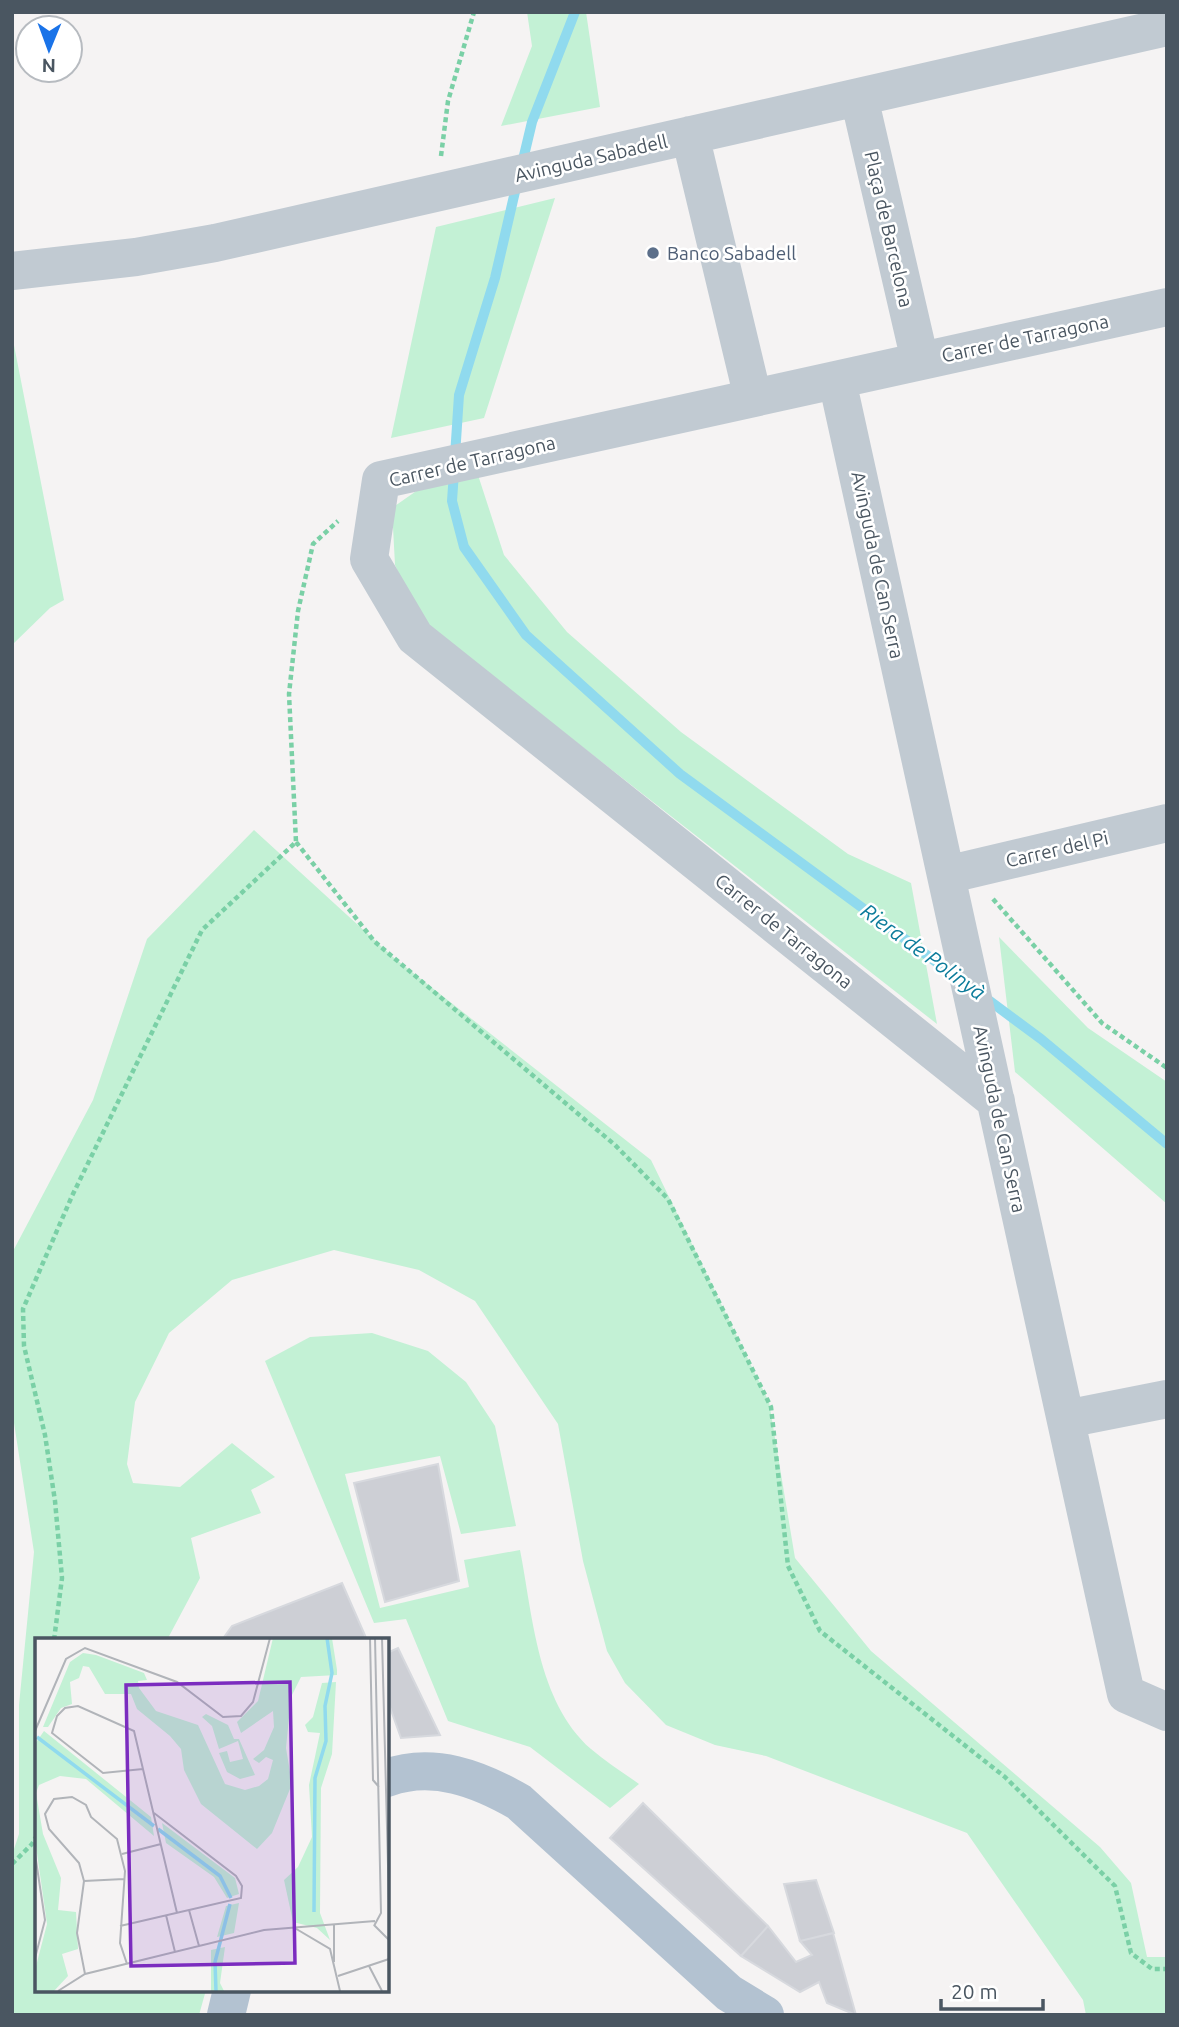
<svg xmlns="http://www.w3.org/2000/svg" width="1179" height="2027" font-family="Ubuntu,sans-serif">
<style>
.green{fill:#c3f1d5}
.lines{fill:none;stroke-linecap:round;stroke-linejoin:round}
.stream{stroke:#90daee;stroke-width:10}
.building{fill:#cdcfd5;stroke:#d7d9de;stroke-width:2}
.path{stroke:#7ad0a6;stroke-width:4.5;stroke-dasharray:5 3.5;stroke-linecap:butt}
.minor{stroke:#c1cad2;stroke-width:38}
.major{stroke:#b3c2d1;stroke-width:38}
.service-dot{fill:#5c6f8a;stroke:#fff;stroke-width:2.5}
.labels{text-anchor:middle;stroke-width:5;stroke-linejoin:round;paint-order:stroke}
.street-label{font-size:19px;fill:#4a5661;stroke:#fff}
.service-label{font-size:19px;fill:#4e5e75;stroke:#fff;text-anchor:start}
.water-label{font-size:21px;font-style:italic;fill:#0c7c9b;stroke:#fff}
.inset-river{fill:none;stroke:#90daee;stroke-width:3.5}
.inset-road{fill:none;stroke:#b1b4b9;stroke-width:2}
.view{fill:#7b2cbf;fill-opacity:0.15;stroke:#7b2cbf;stroke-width:3.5}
.inset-edge{fill:none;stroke:#4a5661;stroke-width:3.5}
</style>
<rect width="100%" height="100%" fill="#f5f3f3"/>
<path class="green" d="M527,12H586L600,107L501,126L532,46Z
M555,198L484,418L391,438L436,227Z
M12,335L64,600L50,608L12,645Z
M478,475L504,555L567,632L681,732L848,854L911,883L937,1024L420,620L395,565L392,508L422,487Z
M254,830L393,957L651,1160L769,1402L795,1558L871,1651L1100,1847L1131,1883L1147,1957H1167V2015H1086L1083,2000L967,1833L766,1756L715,1745L666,1725L625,1683L607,1651L583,1561L558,1424L475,1301L419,1270L334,1250L232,1280L169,1333L135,1402L127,1464L133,1483L180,1487L232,1443L275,1477L251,1490L261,1513L191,1538L200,1578L167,1640H37V1990H206L199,2015H12V1855L19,1834V1705L34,1552L12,1410V1253L93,1100L147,939Z
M999,937L1088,1028L1167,1082V1204L1015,1072Z
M372,1333L428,1351L466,1382L495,1426L516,1526L461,1534L440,1456L345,1474L380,1608L469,1587L464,1560L520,1550C533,1616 537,1701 591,1749C606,1762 624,1773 639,1784L610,1808L530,1747L448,1721L406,1619L374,1623L265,1361L310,1337Z"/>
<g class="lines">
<path class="stream" d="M522,164L532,122L575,12
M455,456L459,395L495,278L517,183
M454,472L452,501L464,547L526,635L680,774L958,978
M983,996L1041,1039L1167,1144"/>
</g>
<path class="building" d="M438,1464L459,1581L385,1602L354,1483Z
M342,1583L367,1640H222L232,1626Z
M398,1648L440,1735L401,1738L387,1699V1653Z
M643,1803L768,1926L741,1956L610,1838Z
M816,1880L834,1933L800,1941L784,1884Z
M768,1926L796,1962L812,1955L800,1941L833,1933L856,2015L827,2003L819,1982L800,1992L741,1956Z"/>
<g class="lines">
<path class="path" d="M441,156L448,101L474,12
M296,842L374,941L615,1145L668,1199L771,1407L788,1566L820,1631L1005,1777L1115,1886L1131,1953L1152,1969H1167
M993,899L1102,1023L1167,1068
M54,1640L62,1578L55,1501L45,1435L24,1346L23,1309L72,1196L202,930L296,842L289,694L298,611L313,544L338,521
M12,1864L32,1844L37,1835"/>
<path class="minor" d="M859,97L920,361
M690,135L753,398
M12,271L136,257L215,243L1167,27
M837,380L1126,1694L1167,1712
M946,875L1167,823
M996,1101L415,637L369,559L381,480L1167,307
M1066,1419L1167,1399"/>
<path class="major" d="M387,1778C433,1761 479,1779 519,1802L729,1993L765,2015
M226,2015L232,1990"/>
</g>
<circle class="service-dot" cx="653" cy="253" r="7"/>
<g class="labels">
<g class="street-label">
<text transform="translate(591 158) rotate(-13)" y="7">Avinguda Sabadell</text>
<text transform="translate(889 229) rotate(77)" y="7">Plaça de Barcelona</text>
<text transform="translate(1025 338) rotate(-12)" y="7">Carrer de Tarragona</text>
<text transform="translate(472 461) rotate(-13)" y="7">Carrer de Tarragona</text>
<text transform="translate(878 565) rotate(78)" y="7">Avinguda de Can Serra</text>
<text transform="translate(1057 849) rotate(-13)" y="7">Carrer del Pi</text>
<text transform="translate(784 931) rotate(39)" y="7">Carrer de Tarragona</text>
<text transform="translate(1000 1119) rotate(78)" y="7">Avinguda de Can Serra</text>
</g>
<g class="service-label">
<text x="667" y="260">Banco Sabadell</text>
</g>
<g class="water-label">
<text transform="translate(923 952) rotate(36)" y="7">Riera de Polinyà</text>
</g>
</g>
<g transform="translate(35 1638)">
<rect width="354" height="354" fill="#f5f3f3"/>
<path d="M238,0H297L302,32V37L266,39L256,59L251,110L257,146L237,195L222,211L166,166L149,132L146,111L135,98L102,71L96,56H70L54,29L48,28L44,40L35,44L37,66L26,70L13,89H8L35,24L48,15L61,17L109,35L112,42L103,43L104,50L121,73L163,87L190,146L210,152L224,148L233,141L238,122L231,119L224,125L218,121L229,112L239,89L238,73L206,95L202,84L223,63ZM301,44L297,116L286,150L285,275L295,302L282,290L258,284L249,242L263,229L277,199L274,147L285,95L273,94L270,87L278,79L287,45ZM171,76L193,87L199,101H204L220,137L205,141L192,134L184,115L192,113L195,124L208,121L203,103L184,111L177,88L167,79ZM9,93L116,179L119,198L51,141L25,138L4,147L1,155L8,196L26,240L23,272L41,274L43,311L27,316L33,338L19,353H0V332L12,286L0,201V106ZM127,185L200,240L204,256L192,260L179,239L131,205ZM204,265L199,295L182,299L191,268ZM190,309L185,345L189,353H176V312Z" fill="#c3f1d5"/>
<path class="inset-river" d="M2,99L119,188M123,191L185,238L196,260M279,274L280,140L291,103L290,68L297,35L292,0M181,353L180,324L195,266"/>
<path class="inset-road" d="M335,0L338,142L344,149M347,0L354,265M0,93L31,21L50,10L142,44L188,79L206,78L218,64L235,0M108,131L68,135L17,95L22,78L30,70L43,68L99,93L142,275M0,216L10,282L0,320M87,216L126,206M49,243L89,241M154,272L164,308M131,277L140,314M339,287L354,302M85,288L206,260L207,248L201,238L119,175M339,288L346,275L340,0M258,289L295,311L305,353M299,324V286M334,328L347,353M50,336L42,295L49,243L44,225L14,191L10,176L19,161L37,159L51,167L56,179L82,201L90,233L85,305L92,326M303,338L354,321M23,353L50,336L229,292L340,283"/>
<path class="view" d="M255,44L260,325L96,328L91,47Z"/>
<rect width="354" height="354" class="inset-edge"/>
</g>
<rect width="1179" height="2027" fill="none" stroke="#4a5661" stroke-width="28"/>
<g transform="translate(49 49) rotate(181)"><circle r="33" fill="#ffffff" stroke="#b7bbc0" stroke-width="2"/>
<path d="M0-5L12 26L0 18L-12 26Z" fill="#1a73e8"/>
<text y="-10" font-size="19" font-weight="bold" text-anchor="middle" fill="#4a5661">N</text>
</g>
<path d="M941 1999v10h102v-10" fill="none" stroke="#4a5661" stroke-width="3.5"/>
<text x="951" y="1999" font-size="21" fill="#4a5661" stroke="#ffffff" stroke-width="5" paint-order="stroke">20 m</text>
</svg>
